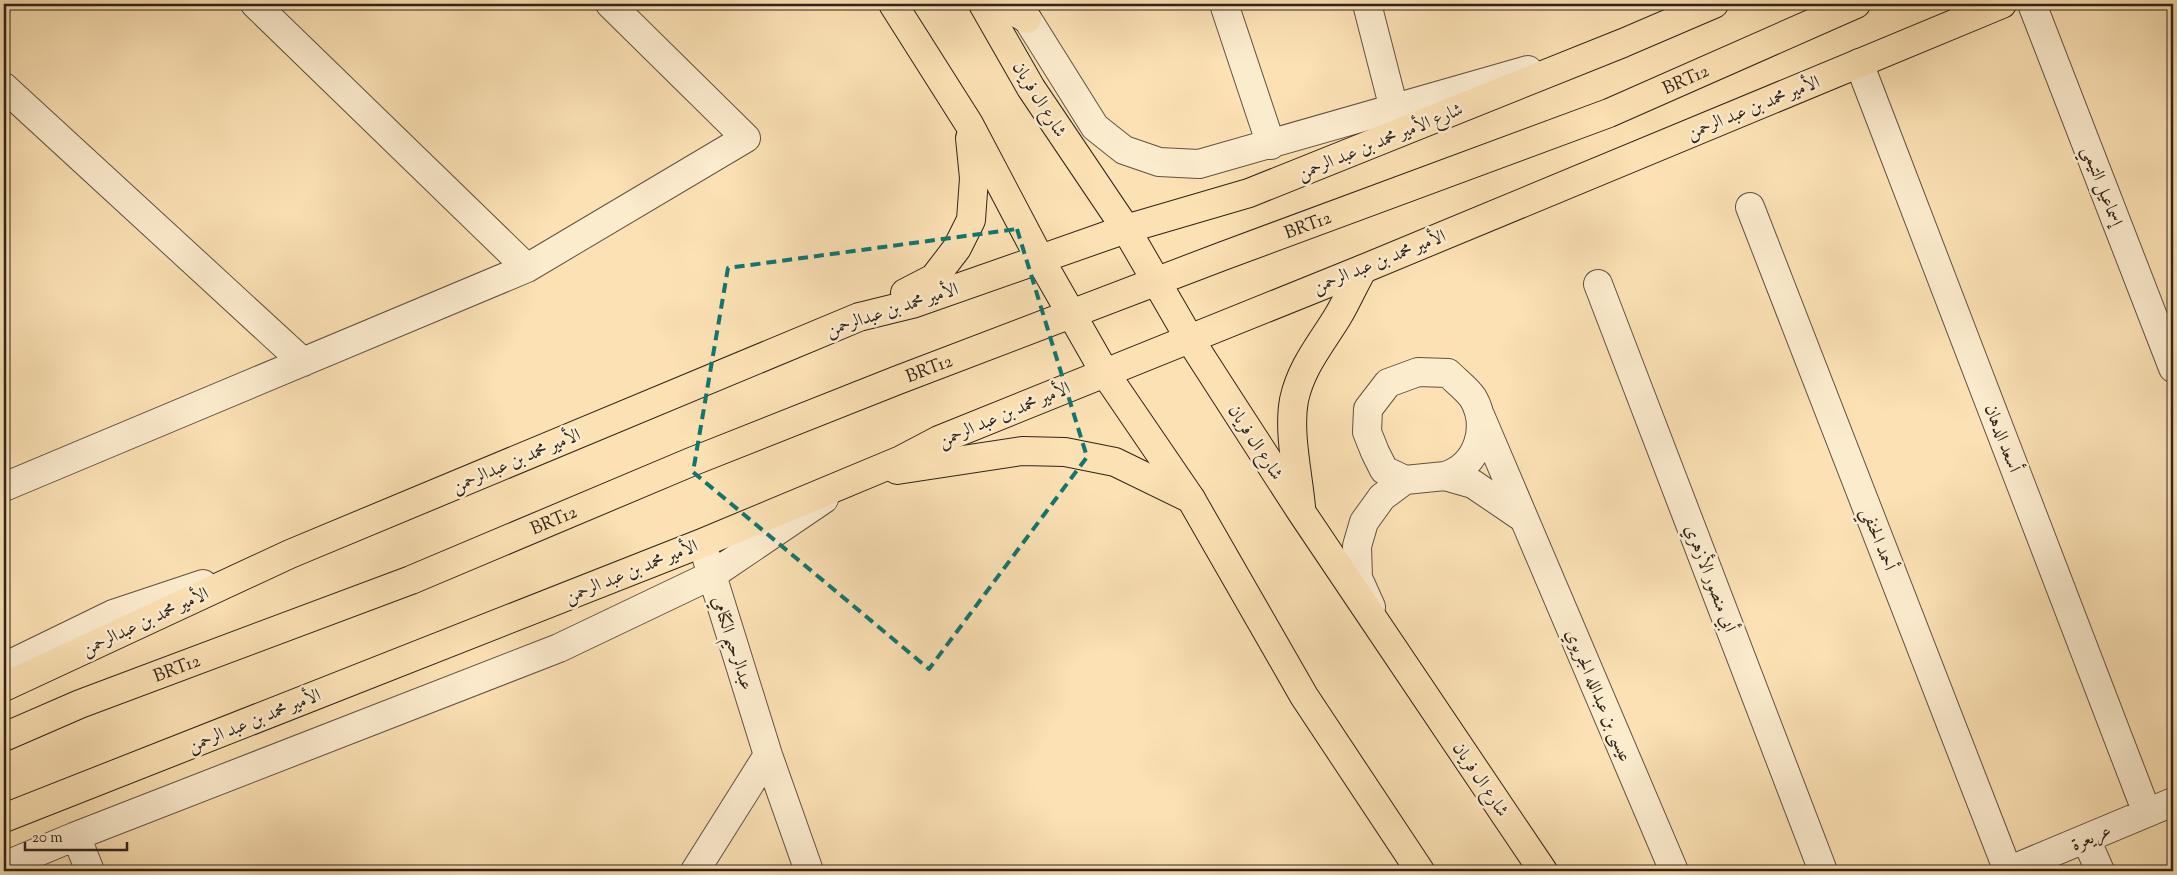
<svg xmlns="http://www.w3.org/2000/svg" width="2177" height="875" font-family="'Sorts Mill Goudy',Amiri,serif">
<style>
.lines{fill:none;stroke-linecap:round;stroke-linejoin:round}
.minor-casing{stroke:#615241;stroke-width:30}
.major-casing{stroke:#2e231b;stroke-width:30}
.minor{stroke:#fcecce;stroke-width:28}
.major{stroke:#fbe1b4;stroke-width:28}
.marked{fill:none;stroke:#0f766e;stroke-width:4;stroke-dasharray:10 6;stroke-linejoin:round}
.labels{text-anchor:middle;stroke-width:5;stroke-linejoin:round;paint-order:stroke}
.street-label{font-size:18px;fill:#2e231b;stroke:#fcecce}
</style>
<rect width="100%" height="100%" fill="#fbe1b4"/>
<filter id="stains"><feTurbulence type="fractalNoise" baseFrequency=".004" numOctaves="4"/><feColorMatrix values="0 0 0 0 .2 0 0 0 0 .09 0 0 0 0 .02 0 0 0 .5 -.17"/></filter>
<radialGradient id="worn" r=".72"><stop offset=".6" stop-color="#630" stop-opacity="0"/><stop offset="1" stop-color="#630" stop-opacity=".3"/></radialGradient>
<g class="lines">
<defs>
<path id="minor" d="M255,4L527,268
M1018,4L1095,127L1124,150L1159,162L1199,164L1528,70
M1224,4L1271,145
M1367,4L1394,109
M2032,4L2173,368
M1859,63L2147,813
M4,87L303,362
M1750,207L2008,871
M1598,284L1823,871
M1480,415L1674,871
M1445,476C1478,466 1490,427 1473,398C1467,389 1456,381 1448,373L1418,372L1388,383L1368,409L1367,432L1375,452L1384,470L1405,480L1445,476L1473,484L1523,518
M4,487L527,268L746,138L610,4
M707,559L768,755L809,871
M1371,607L1358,578L1357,546L1364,522L1382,497L1405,480
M4,667L113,614L203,584
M76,836L90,871
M2086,839L2100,871
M4,866L76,836L559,648L712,575L824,499
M695,871L768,755
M2008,871L2173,802"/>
<g id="major">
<path d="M893,4L969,124L1040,259L1105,373L1191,499L1304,696L1420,871"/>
<path d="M983,4L1031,88L1126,229L1189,338L1227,397L1302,513L1543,871"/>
<path d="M1002,4L1027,19"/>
<path d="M905,293L934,278L957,248L971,220L974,178L970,138"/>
<path d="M897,470L1022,451L1065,452L1115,462L1191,499"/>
<path d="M1301,507C1298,474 1288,432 1294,400C1301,367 1321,344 1338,316C1347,301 1354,284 1363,269"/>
<path d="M4,687L290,554L859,317L912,304L1126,229L1249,193L1623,43L1714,4"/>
<path id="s1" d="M4,737L80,704L411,580L691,462L898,380L1223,256L1609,113L1856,4"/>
<path d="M4,818L702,543L901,460L939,440L1363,269L2002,4"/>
</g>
</defs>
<use href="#minor" class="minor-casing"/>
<use href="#major" class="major-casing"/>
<use href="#minor" class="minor"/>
<use href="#major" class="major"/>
</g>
<path class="marked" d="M1017,229L1087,457L929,669L693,472L728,268Z"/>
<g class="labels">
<g class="street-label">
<text dy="6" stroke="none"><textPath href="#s1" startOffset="1806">BRT12</textPath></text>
<text transform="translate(1040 99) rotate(58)" y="6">شارع ال فريان</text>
<text transform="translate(1753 107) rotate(-22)" y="6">الأمير محمد بن عبد الرحمن</text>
<text transform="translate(1380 141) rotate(-22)" y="6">شارع الأمير محمد بن عبد الرحمن</text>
<text transform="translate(2103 186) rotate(69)" y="6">إسماعيل التيمي</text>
<text dy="6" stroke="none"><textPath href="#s1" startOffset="1401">BRT12</textPath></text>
<text transform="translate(1379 261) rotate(-22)" y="6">الأمير محمد بن عبد الرحمن</text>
<text transform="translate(892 309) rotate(-18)" y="6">الأمير محمد بن عبدالرحمن</text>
<text dy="6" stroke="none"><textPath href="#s1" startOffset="996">BRT12</textPath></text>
<text transform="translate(1004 414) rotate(-23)" y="6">الأمير محمد بن عبد الرحمن</text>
<text transform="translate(2003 438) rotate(69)" y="6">أسعد الدهان</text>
<text transform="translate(1256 442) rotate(57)" y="6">شارع ال فريان</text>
<text transform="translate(516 460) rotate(-23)" y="6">الأمير محمد بن عبدالرحمن</text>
<text dy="6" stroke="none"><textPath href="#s1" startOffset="591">BRT12</textPath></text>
<text transform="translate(1879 539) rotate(69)" y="6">أحمد الحنفي</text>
<text transform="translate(631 571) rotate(-22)" y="6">الأمير محمد بن عبد الرحمن</text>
<text transform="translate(1711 578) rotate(69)" y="6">أبي منصور الأزهري</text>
<text transform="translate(145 621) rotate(-25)" y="6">الأمير محمد بن عبدالرحمن</text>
<text transform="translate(733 643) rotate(72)" y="6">عبدالرحيم الكتامي</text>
<text dy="6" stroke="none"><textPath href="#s1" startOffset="186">BRT12</textPath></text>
<text transform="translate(1599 695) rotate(67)" y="6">عيسى بن عبدالله الجريوي</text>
<text transform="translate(254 720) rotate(-22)" y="6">الأمير محمد بن عبد الرحمن</text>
<text transform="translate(1481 779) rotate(56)" y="6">شارع ال فريان</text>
<text transform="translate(2091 837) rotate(-23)" y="6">عريعرة</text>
</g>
</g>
<rect width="2177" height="875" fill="none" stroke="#fbe1b4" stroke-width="20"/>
<rect x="5" y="5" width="2167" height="865" fill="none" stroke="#2e231b" stroke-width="2.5"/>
<rect x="10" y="10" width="2157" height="855" fill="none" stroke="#2e231b"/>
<path d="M25 842v8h102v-8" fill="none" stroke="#2e231b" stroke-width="2.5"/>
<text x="32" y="842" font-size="15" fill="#2e231b" stroke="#fcecce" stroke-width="4" paint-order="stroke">20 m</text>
<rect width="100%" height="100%" filter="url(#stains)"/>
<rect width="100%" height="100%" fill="url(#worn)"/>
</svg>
